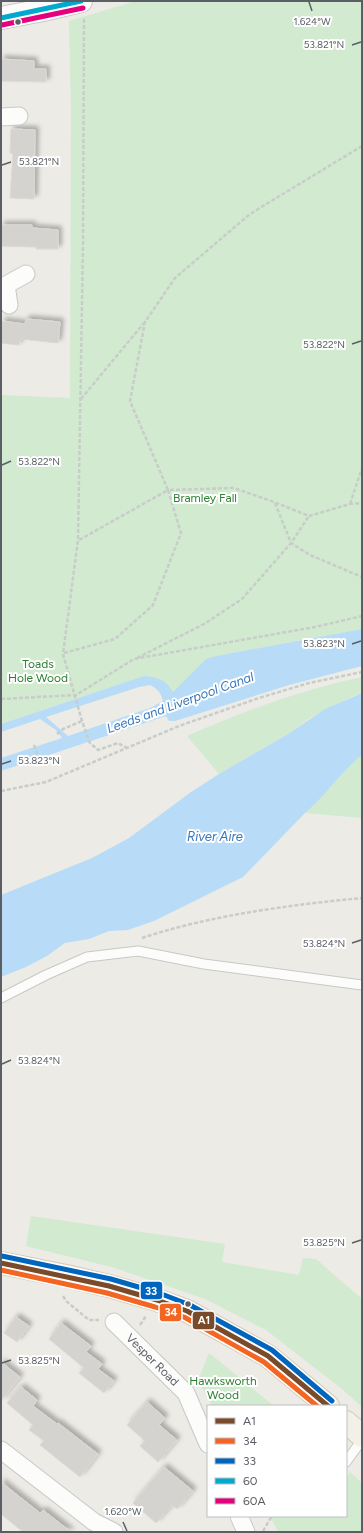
<svg xmlns="http://www.w3.org/2000/svg" width="363" height="1533" font-family="Figtree,sans-serif">
<style>
.green{fill:#d2eacf}
.water{fill:#b8dcf8;fill-rule:evenodd}
.building{fill:#d4d3d0;stroke:#dcd9d4;filter:url(#shadow)}
.lines{fill:none;stroke-linecap:round;stroke-linejoin:round}
.service-casing{stroke:#c8c8c7;stroke-width:11}
.minor-casing{stroke:#c8c8c7;stroke-width:19}
.secondary-casing{stroke:#c8c9c8;stroke-width:24}
.primary-casing{stroke:#d5ccb2;stroke-width:24}
.path{stroke:#c8cdca;stroke-width:2.5;stroke-dasharray:4 2;stroke-linecap:butt}
.service{stroke:#fcfcfb;stroke-width:9}
.minor{stroke:#fcfcfb;stroke-width:17}
.secondary{stroke:#fcfcfb;stroke-width:22}
.primary{stroke:#f3f1e7;stroke-width:22}
.bus-1-casing{stroke:#fff;stroke-width:8}
.bus-2-casing{stroke:#fff;stroke-width:8}
.bus-3-casing{stroke:#fff;stroke-width:8}
.bus-4-casing{stroke:#fff;stroke-width:8}
.bus-5-casing{stroke:#fff;stroke-width:8}
.bus-1{stroke:#7a4b2a;stroke-width:5}
.bus-2{stroke:#f26522;stroke-width:5}
.bus-3{stroke:#0065bd;stroke-width:5}
.bus-4{stroke:#00a9ce;stroke-width:5}
.bus-5{stroke:#e5007d;stroke-width:5}
.ticks{fill:none;stroke:#5b5f65;stroke-width:1.5}
.bus-dot{fill:#5b5f65;stroke:#fff;stroke-width:1.5}
.labels{text-anchor:middle;stroke-width:4;stroke-linejoin:round;paint-order:stroke}
.park-label{font-size:12px;fill:#2d8231;stroke:#fff}
.street-label{font-size:12px;fill:#5b5f65;stroke:#fff}
.water-label{font-size:13px;font-style:italic;fill:#3776b9;stroke:#fff}
.ticks-label{font-size:10px;text-anchor:middle;fill:#5b5f65;stroke:#fff;stroke-width:4;stroke-linejoin:round;paint-order:stroke}
.line-badge{stroke:#fff;stroke-width:1.5}
.badge-label{font-size:11px;text-anchor:middle;font-weight:bold;fill:#fff}
</style>
<defs>
<filter id="shadow"><feDropShadow dx="3.5" dy="-3.5" stdDeviation="2" flood-color="#0004"/></filter>
</defs>
<rect width="100%" height="100%" fill="#ecebe6"/>
<path class="green" d="M136,1H362V629L216,656L173,692L144,676L1,724V395L70,398L71,110L69,21Z
M362,677V693L351,697L310,718L288,734L219,774L187,736C244,711 301,690 362,677Z
M362,755V818L305,813C317,804 324,792 334,781C343,771 352,763 362,755Z
M31,1216L225,1244L222,1262L299,1275L303,1258L316,1259L362,1299V1407L342,1389L266,1330L205,1299L115,1268L26,1246Z
M209,1353L274,1406H212L198,1380Z
M350,1472L362,1483V1532H278L270,1516H346V1479Z"/>
<path class="water" d="M362,629V666L289,685L175,721H169L166,716L1,771V758L62,738L56,730L40,719L1,732V724L144,676C159,678 165,679 173,692L206,659L216,656ZM150,685C158,689 161,693 163,701L150,708L68,736L46,717L139,687Z
M362,693V755C340,772 326,796 305,813L243,877L154,921L128,930L109,931L89,939L65,943L47,956L26,967L1,977V895L92,858L129,838L191,792L219,774L288,734L325,709Z"/>
<path class="building" d="M1,59L34,61V69H46V82L1,81Z
M11,129L35,130L34,199L10,198L13,154L10,153Z
M1,225H32V228L58,230V249H36V247L1,246Z
M26,319L60,322L58,343L20,339L19,345L1,343L2,321L25,324Z
M16,1317L29,1326L17,1342L4,1333Z
M61,1323L91,1346L86,1352L102,1364L98,1369L114,1381L104,1393L79,1373L84,1368L49,1339Z
M1,1362L20,1377L1,1401Z
M21,1387L37,1400L33,1406L57,1424L58,1423L98,1454L80,1477L40,1445L44,1441L29,1430L33,1425L7,1403Z
M147,1402L165,1418L159,1425L177,1440L158,1462L140,1446L145,1441L127,1425Z
M164,1467L193,1491L177,1509L172,1505L156,1523L133,1503Z
M1,1482L40,1513L43,1510L71,1532H23L1,1514Z"/>
<g class="lines">
<defs>
<path id="service" d="M1,998L46,975L87,957L138,951L204,964L362,985
M346,1462L362,1440"/>
<g id="minor">
<path d="M1,117L19,116"/>
<path d="M9,305L6,285L26,274"/>
<path id="s1" d="M114,1322L186,1393L208,1444"/>
<path d="M1,1450L94,1522L114,1532"/>
<path d="M239,1516L246,1532"/>
</g>
<path id="secondary" d="M1,18L43,10L81,1"/>
<path id="primary" d="M1,1263L66,1276L109,1286L157,1300L187,1311L268,1356L328,1406
M346,1422L362,1436"/>
</defs>
<use href="#service" class="service-casing"/>
<use href="#minor" class="minor-casing"/>
<use href="#secondary" class="secondary-casing"/>
<use href="#primary" class="primary-casing"/>
<path class="path" d="M84,19L83,244L78,540L63,654L82,721L90,743L98,750L118,743L127,748
M362,146L250,214L175,278L145,322L130,401L168,490L234,488L274,502L309,516L350,504L362,503
M81,399L144,323
M275,503L291,543L310,555L362,577
M350,504L362,468
M64,653L115,639L153,605L181,533L168,490L79,540
M137,658L204,624L242,599L291,543L309,516
M1,699L76,695L134,659L315,627L362,616
M57,734L63,729L82,721
M34,745L39,760
M1,791L46,782L179,726L259,698L309,683L362,672
M142,938C211,915 290,905 362,898
M63,1296L66,1301L89,1320H99
M140,1325L146,1316
M263,1531L272,1516"/>
<use href="#service" class="service"/>
<use href="#minor" class="minor"/>
<use href="#secondary" class="secondary"/>
<use href="#primary" class="primary"/>
<defs>
<path id="bus-1" d="M1,1263L109,1286L157,1300L187,1311L268,1356L328,1406"/>
<path id="bus-2" d="M1,1270L107,1293L155,1307L184,1317L264,1362L317,1406"/>
<path id="bus-3" d="M2,1256L111,1279L159,1293L190,1305L272,1350L332,1401"/>
<path id="bus-4" d="M1,18L81,1"/>
<path id="bus-5" d="M2,25L83,8"/>
</defs>
<use href="#bus-1" class="bus-1-casing"/>
<use href="#bus-2" class="bus-2-casing"/>
<use href="#bus-3" class="bus-3-casing"/>
<use href="#bus-4" class="bus-4-casing"/>
<use href="#bus-5" class="bus-5-casing"/>
<use href="#bus-1" class="bus-1"/>
<use href="#bus-2" class="bus-2"/>
<use href="#bus-3" class="bus-3"/>
<use href="#bus-4" class="bus-4"/>
<use href="#bus-5" class="bus-5"/>
</g>
<path class="ticks" d="M309,2L312,11M352,45L361,42M2,165L11,162M352,344L361,341M2,465L11,461M352,644L361,641M2,764L11,761M352,943L361,940M2,1064L11,1060M352,1243L361,1240M2,1363L11,1360M123,1522L127,1531"/>
<g class="bus-dot">
<circle cx="18" cy="22" r="3.5"/>
<circle cx="188" cy="1304" r="3.5"/>
</g>
<g class="labels">
<g class="park-label">
<text x="205" y="502">Bramley Fall</text>
<text x="38" y="668">Toads<tspan x="38" dy="14">Hole Wood</tspan></text>
<text x="223" y="1385">Hawksworth<tspan x="223" dy="14">Wood</tspan></text>
</g>
<g class="street-label">
<text dy="4" stroke="none"><textPath href="#s1" startOffset="54">Vesper Road</textPath></text>
</g>
<g class="water-label">
<text transform="translate(180 702) rotate(-20)" y="5">Leeds and Liverpool Canal</text>
<text x="215" y="841">River Aire</text>
</g>
</g>
<g class="ticks-label">
<text x="312" y="25">1.624°W</text>
<text x="324" y="48">53.821°N</text>
<text x="39" y="165">53.821°N</text>
<text x="324" y="348">53.822°N</text>
<text x="39" y="465">53.822°N</text>
<text x="324" y="647">53.823°N</text>
<text x="39" y="764">53.823°N</text>
<text x="324" y="947">53.824°N</text>
<text x="39" y="1064">53.824°N</text>
<text x="324" y="1246">53.825°N</text>
<text x="39" y="1364">53.825°N</text>
<text x="123" y="1515">1.620°W</text>
</g>
<g class="line-badge">
<rect x="140" y="1281" width="23" height="19" rx="4" fill="#0065bd"/>
<rect x="159" y="1303" width="23" height="19" rx="4" fill="#f26522"/>
<rect x="192" y="1311" width="23" height="19" rx="4" fill="#7a4b2a"/>
</g>
<g class="badge-label">
<text x="151" y="1295">33</text>
<text x="171" y="1316">34</text>
<text x="204" y="1324">A1</text>
</g>
<rect width="363" height="1533" fill="none" stroke="#5b5f65" stroke-width="4"/>
<rect x="207" y="1405" width="140" height="112" fill="#ffffff" stroke="#bdbfc1"/>
<rect x="215" y="1418" width="20" height="6" fill="#7a4b2a" stroke="#bdbfc1"/>
<text x="243" y="1425" font-size="12" fill="#5b5f65">A1</text>
<rect x="215" y="1438" width="20" height="6" fill="#f26522" stroke="#bdbfc1"/>
<text x="243" y="1445" font-size="12" fill="#5b5f65">34</text>
<rect x="215" y="1458" width="20" height="6" fill="#0065bd" stroke="#bdbfc1"/>
<text x="243" y="1465" font-size="12" fill="#5b5f65">33</text>
<rect x="215" y="1478" width="20" height="6" fill="#00a9ce" stroke="#bdbfc1"/>
<text x="243" y="1485" font-size="12" fill="#5b5f65">60</text>
<rect x="215" y="1498" width="20" height="6" fill="#e5007d" stroke="#bdbfc1"/>
<text x="243" y="1505" font-size="12" fill="#5b5f65">60A</text>
</svg>
